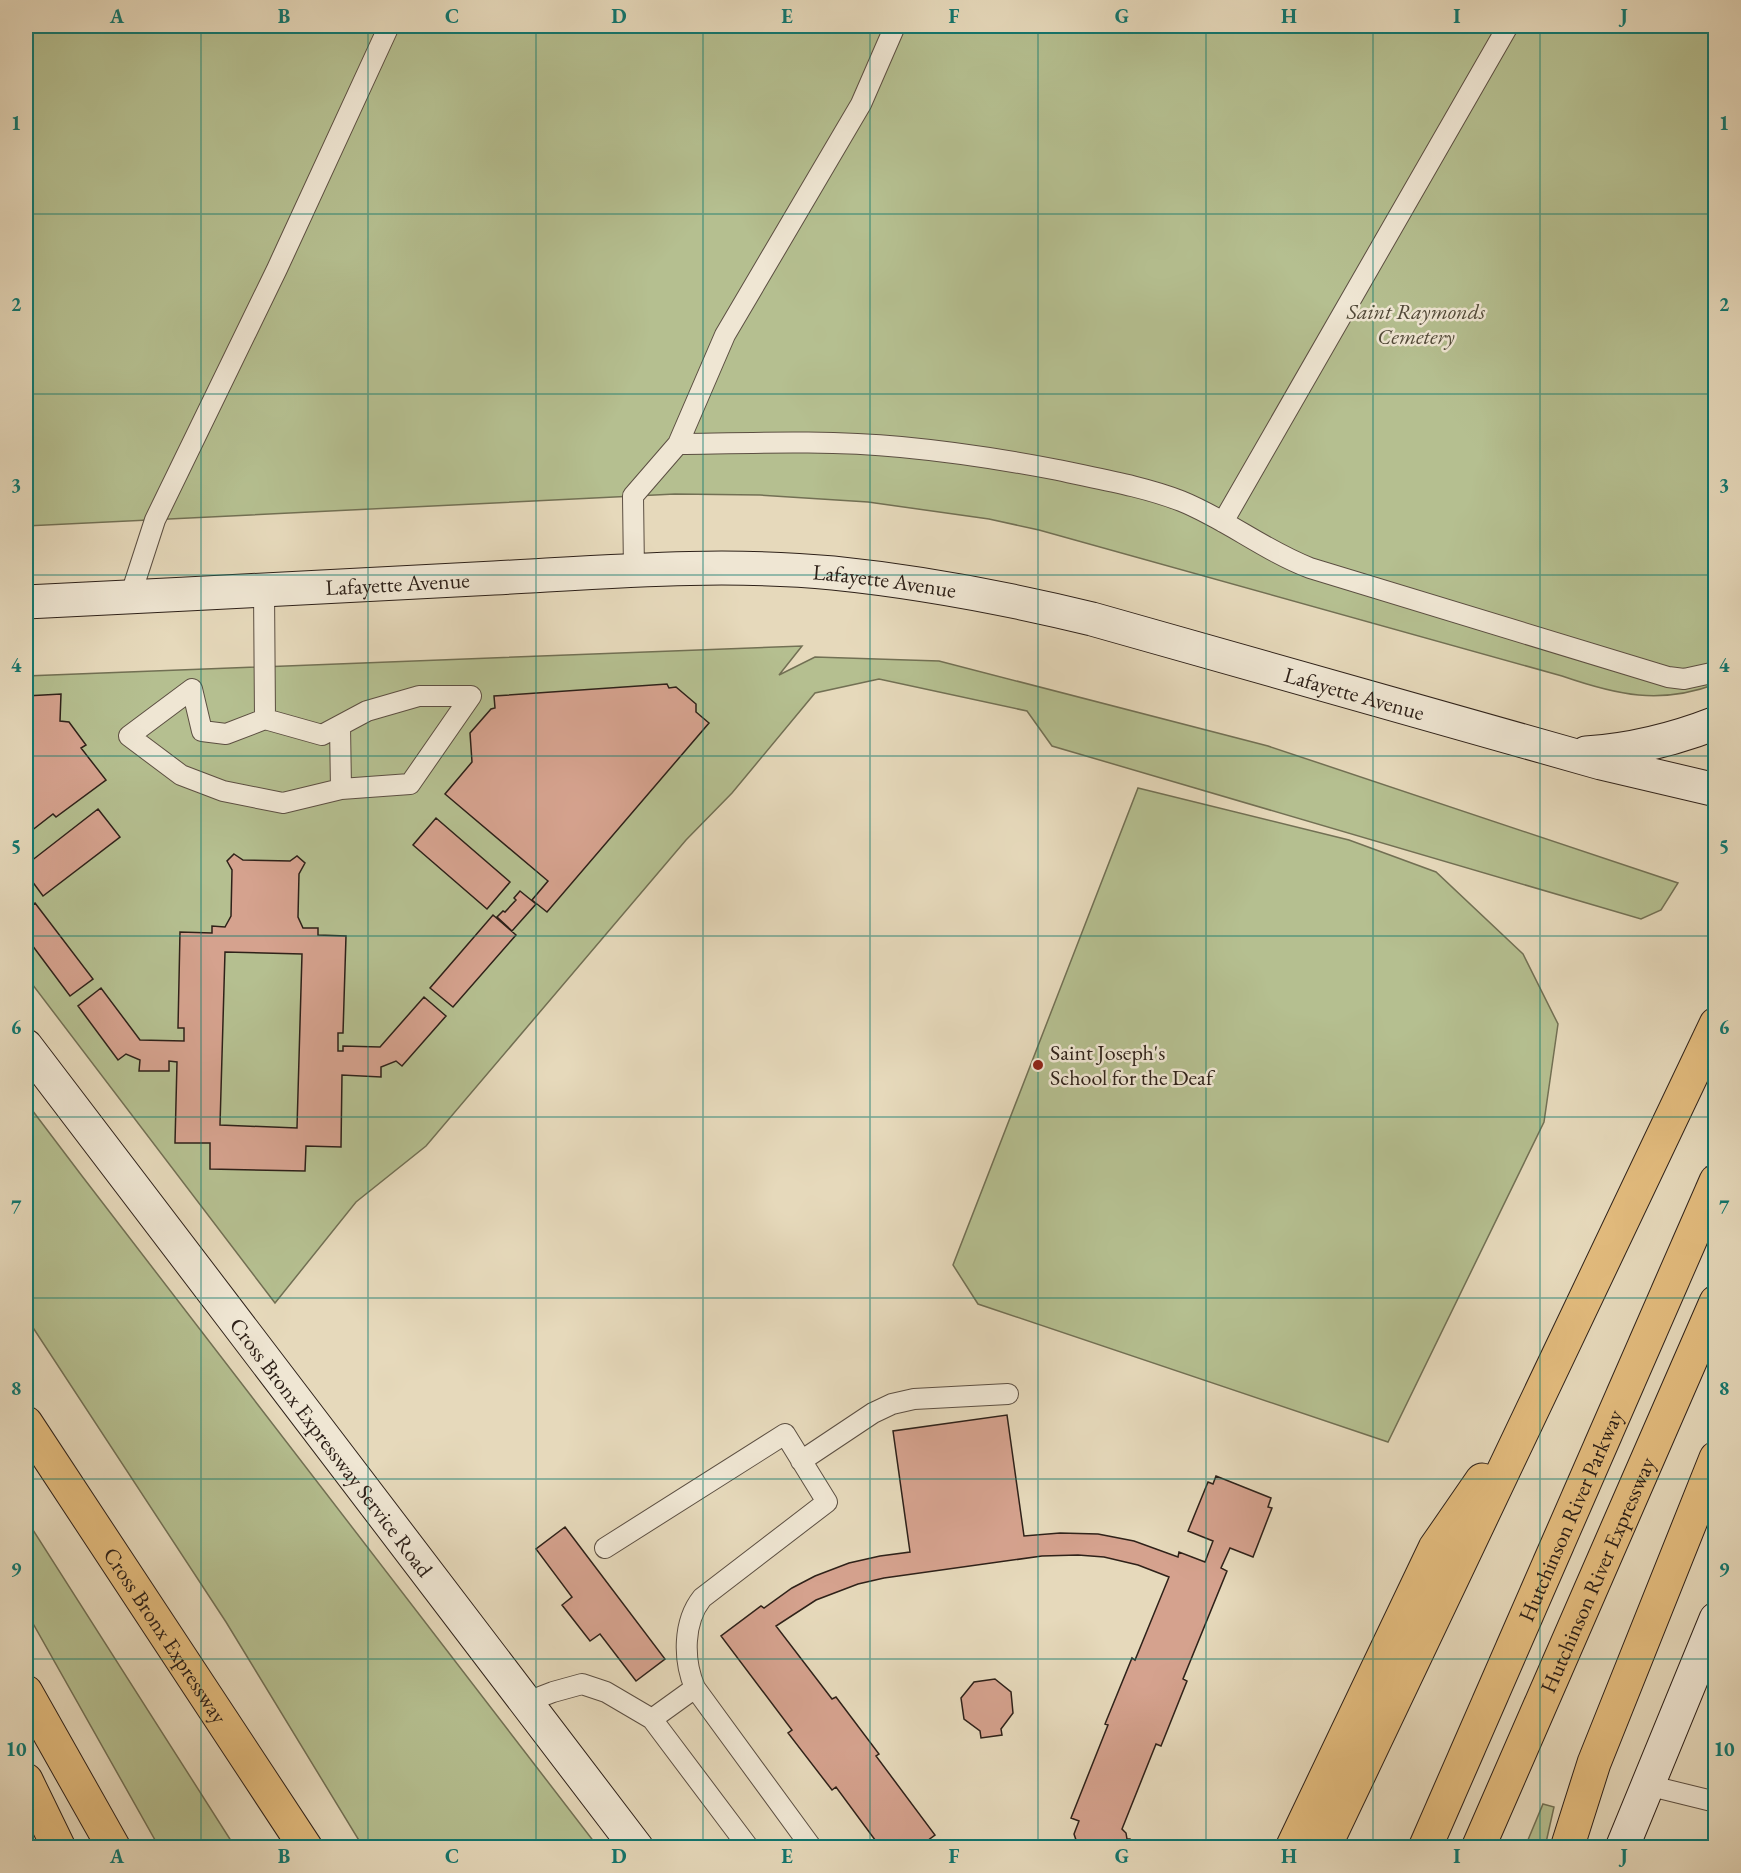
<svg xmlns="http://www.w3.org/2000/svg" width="1741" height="1873" font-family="'EB Garamond',serif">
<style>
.green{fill:#b5bf90;stroke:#727054;stroke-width:1.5}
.building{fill:#d5a28e;stroke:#2e2119;stroke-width:1.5;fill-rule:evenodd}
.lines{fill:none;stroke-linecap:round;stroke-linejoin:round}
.lane-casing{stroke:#5c4f42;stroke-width:22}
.secondary-casing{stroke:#2e2119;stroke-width:35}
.highway-casing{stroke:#2e2119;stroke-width:35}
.lane{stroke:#efe6d3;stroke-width:20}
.secondary{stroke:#efe6d3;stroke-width:33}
.highway{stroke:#e3bc7e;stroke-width:33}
.grid{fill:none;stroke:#0f766e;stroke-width:1.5;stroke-opacity:0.55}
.poi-dot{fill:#8f2418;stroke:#efe6d3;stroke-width:2}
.labels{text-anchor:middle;stroke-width:5;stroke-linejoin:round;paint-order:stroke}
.park-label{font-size:22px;font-style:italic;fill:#504837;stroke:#efe6d3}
.street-label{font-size:22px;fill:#2e2119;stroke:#efe6d3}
.poi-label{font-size:22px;fill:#2e2119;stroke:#efe6d3;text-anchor:start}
.neatline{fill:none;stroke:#0f766e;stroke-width:2}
.grid-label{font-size:20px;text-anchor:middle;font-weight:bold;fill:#0f766e}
</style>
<rect width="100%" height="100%" fill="#e6d9bb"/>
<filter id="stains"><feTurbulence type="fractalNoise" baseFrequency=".00333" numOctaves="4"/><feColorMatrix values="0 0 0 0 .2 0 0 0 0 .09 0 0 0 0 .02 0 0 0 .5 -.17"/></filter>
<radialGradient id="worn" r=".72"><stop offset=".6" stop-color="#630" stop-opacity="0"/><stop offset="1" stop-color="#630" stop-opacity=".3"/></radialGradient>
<path class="green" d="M26,26H1715L1716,684C1660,705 1617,695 1562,676L1039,530L989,519L868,502L760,495L675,494L26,526Z
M802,646L779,675L815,657L939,661L1268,746L1678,883L1661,910L1641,919L1052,746L1027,711L879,679L815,693L732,793L686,840L426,1146L356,1202L275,1303L26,976V676Z
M1138,788L1349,840L1436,872L1523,954L1558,1024L1544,1122L1388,1442L978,1304L953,1265Z
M26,1102L82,1176L598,1847H363L226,1622L26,1317Z
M26,1519L235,1847H159L26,1611Z
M1543,1804L1554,1807L1545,1847H1525Z"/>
<path class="building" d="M667,684L669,688L676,687L696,704V712L709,723L547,912L532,900L548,881L445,794L472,762L470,733L491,709L495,708L494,696Z
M61,694L60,721L69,722L86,745L81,748L106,780L56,817L53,814L26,835V696Z
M98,809L120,837L43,896L26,873V865Z
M436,818L510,882L487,909L413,845Z
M234,854L243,860L290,861L297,856L305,863L299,874L298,917L303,928H318V935L346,936L343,1033H338V1051H343V1046L380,1047L424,997L446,1016L402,1066L396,1061L381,1067V1077L342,1075L341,1147L306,1146L305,1171L210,1169V1143H175L177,1062L169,1061V1071H139L140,1060L126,1054L118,1060L78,1006L101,988L140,1040L184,1041V1028H178L180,932L212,933V926L225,927L231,916L232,870L227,861ZM225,952L302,954L297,1128L220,1125Z
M520,891L536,904L512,931L497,917L503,911L505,912L516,900L514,898Z
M35,903L93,979L70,996L26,937V910Z
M493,915L516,935L453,1007L430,988Z
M1007,1415L1024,1536L1060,1533L1098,1534L1134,1541L1178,1557L1179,1552L1205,1562L1213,1541L1188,1531L1208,1482L1213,1484L1216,1476L1271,1498L1268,1507L1272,1508L1253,1557L1230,1548L1221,1568L1227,1571L1183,1679L1187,1681L1161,1746L1156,1744L1122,1829L1126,1833L1127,1839H1130L1131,1848H1064L1078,1846L1074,1834L1079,1821L1071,1818L1108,1725L1105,1724L1132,1658L1135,1660L1169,1577L1138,1565L1104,1557L1078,1555L1042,1556L884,1578L858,1584L816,1600L776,1626L832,1699L836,1697L879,1754L876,1756L935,1835L927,1841L936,1848H881L836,1787L832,1790L788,1733L792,1730L721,1636L761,1606L764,1608L792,1588L815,1576L849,1563L880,1556L910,1552L893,1431Z
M565,1527L665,1659L636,1681L600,1634L590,1641L562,1605L572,1597L536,1549Z
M995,1679L1011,1692L1013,1713L1001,1729L1002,1735L981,1738L980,1731L964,1719L961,1698L974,1682Z"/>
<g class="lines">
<defs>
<path id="lane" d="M678,444C752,443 827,440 901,447C954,452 1006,460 1058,470C1099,479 1142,486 1181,501C1226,519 1265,551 1310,568L1668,677L1684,679L1716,672
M1223,522L1508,26
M634,571L633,496L678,444L725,335L861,104L895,26
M264,590L265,719L226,734L202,731L192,689L129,736L181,775L223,791L283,803L341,789L410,784L471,696H419L367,711L322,735L265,719
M130,597L155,520L277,269L389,26
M340,726L341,789
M801,1461L873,1413L892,1404L914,1399L1008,1394
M605,1548L785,1434L827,1502L702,1598C683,1622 683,1660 695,1688L812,1848
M527,1702L553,1692L582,1684L606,1692L652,1719L749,1848
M652,1719L695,1688
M1647,1785L1716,1802"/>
<g id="secondary">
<path id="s1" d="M26,602C182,594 338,587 494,578C606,572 720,562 833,573C921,582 1006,598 1092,619L1601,763L1716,790"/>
<path d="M1586,753C1630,750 1675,739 1716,723"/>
<path id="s2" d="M26,1046L637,1848"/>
<path d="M1622,1848L1716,1619"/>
</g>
<g id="highway">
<path id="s3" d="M26,1423L306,1848"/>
<path d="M26,1692L114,1848"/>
<path d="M26,1780L59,1848"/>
<path d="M1292,1848L1435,1548L1482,1480"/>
<path d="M1324,1848L1716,1024"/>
<path id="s4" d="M1425,1848L1716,1181"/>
<path id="s5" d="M1478,1848L1716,1302"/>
<path d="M1567,1848L1594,1763L1716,1458"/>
</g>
</defs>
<use href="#lane" class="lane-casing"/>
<use href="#secondary" class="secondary-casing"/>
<use href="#highway" class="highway-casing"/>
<use href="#lane" class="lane"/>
<use href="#secondary" class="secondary"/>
<use href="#highway" class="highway"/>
</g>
<path class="grid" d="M201,26V1848M368,26V1848M536,26V1848M703,26V1848M870,26V1848M1038,26V1848M1206,26V1848M1373,26V1848M1540,26V1848M26,214H1716M26,394H1716M26,575H1716M26,756H1716M26,936H1716M26,1117H1716M26,1298H1716M26,1479H1716M26,1659H1716"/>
<circle class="poi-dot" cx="1038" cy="1065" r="6"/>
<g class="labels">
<g class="park-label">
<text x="1416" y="319">Saint Raymonds<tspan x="1416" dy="25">Cemetery</tspan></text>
</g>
<g class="street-label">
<text dy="8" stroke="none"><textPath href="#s1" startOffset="860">Lafayette Avenue</textPath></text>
<text dy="8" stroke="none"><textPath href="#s1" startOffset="372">Lafayette Avenue</textPath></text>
<text dy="8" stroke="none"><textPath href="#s1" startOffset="1344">Lafayette Avenue</textPath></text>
<text dy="8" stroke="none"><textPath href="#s2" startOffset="504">Cross Bronx Expressway Service Road</textPath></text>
<text dy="8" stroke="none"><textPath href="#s4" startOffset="363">Hutchinson River Parkway</textPath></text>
<text dy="8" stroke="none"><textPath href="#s5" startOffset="298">Hutchinson River Expressway</textPath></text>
<text dy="8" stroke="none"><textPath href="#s3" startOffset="254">Cross Bronx Expressway</textPath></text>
</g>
<g class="poi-label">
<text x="1050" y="1060">Saint Joseph's<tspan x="1050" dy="25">School for the Deaf</tspan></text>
</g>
</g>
<rect width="1741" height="1873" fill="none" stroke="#e6d9bb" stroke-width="66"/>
<rect x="33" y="33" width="1675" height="1807" class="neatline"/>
<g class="grid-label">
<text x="117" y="23">A</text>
<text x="284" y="23">B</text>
<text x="452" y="23">C</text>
<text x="619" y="23">D</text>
<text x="787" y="23">E</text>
<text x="954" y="23">F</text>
<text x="1122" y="23">G</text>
<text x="1289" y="23">H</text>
<text x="1457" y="23">I</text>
<text x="1624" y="23">J</text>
<text x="16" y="130">1</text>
<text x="1724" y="130">1</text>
<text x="16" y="311">2</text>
<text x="1724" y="311">2</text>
<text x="16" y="492">3</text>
<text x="1724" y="492">3</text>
<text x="16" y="672">4</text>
<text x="1724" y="672">4</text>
<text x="16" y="853">5</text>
<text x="1724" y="853">5</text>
<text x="16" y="1034">6</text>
<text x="1724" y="1034">6</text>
<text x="16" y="1214">7</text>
<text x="1724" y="1214">7</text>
<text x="16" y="1395">8</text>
<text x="1724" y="1395">8</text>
<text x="16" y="1576">9</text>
<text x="1724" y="1576">9</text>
<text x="16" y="1756">10</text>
<text x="1724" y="1756">10</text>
<text x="117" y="1863">A</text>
<text x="284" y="1863">B</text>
<text x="452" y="1863">C</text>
<text x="619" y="1863">D</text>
<text x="787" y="1863">E</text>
<text x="954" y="1863">F</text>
<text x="1122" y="1863">G</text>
<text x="1289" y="1863">H</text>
<text x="1457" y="1863">I</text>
<text x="1624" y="1863">J</text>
</g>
<rect width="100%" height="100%" filter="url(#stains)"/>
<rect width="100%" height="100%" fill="url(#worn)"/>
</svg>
